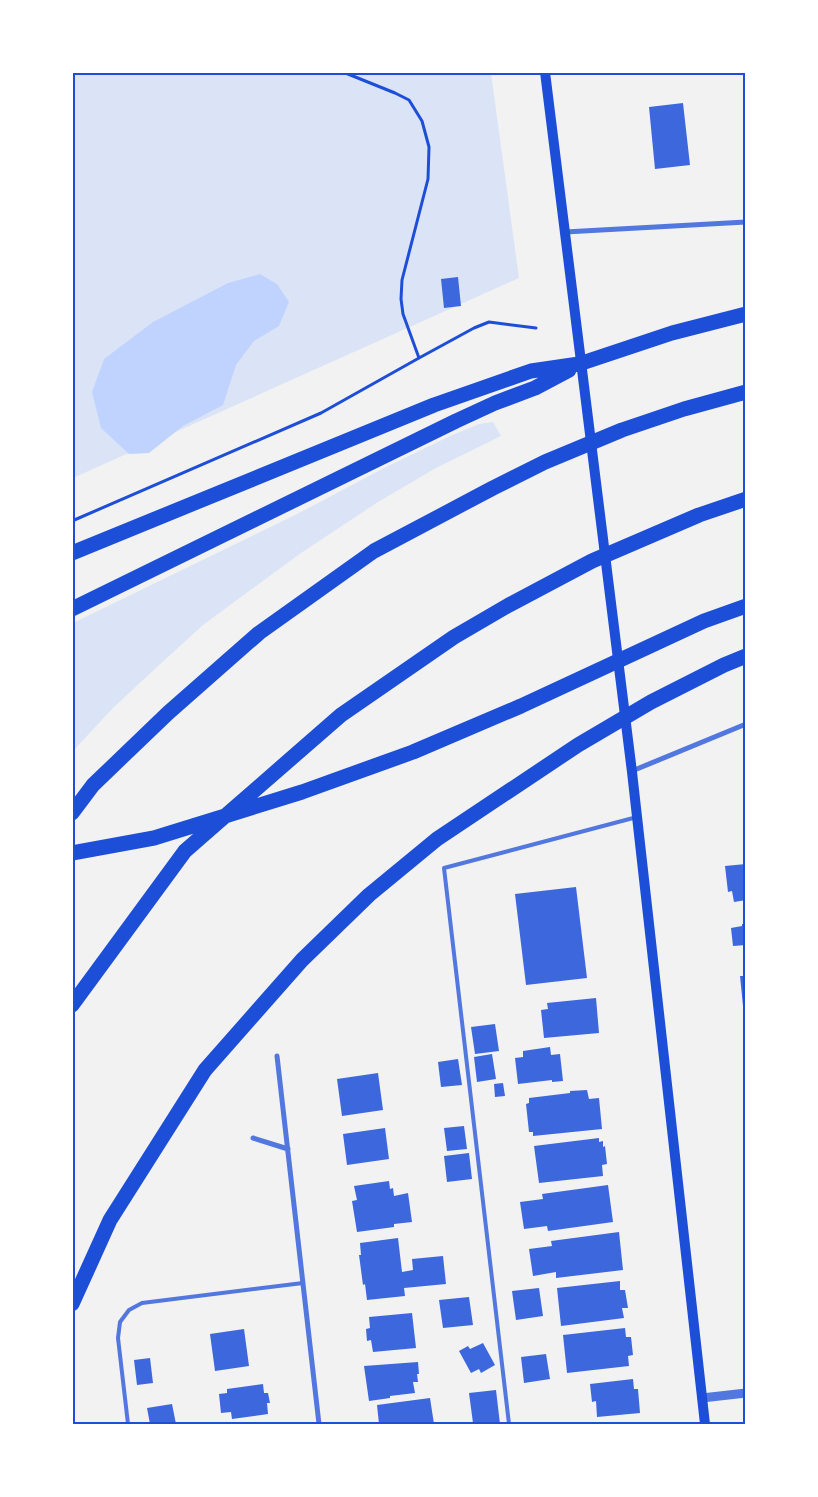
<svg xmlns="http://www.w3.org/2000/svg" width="818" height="1497" font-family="Quicksand,sans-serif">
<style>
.green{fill:#dbe4f7}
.water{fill:#bfd3fe}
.building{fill:#3d67dc}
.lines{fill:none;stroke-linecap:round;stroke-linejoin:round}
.path{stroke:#1d4ed8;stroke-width:3}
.service{stroke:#5277de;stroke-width:4}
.minor{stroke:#5277de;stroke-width:5}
.tertiary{stroke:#5277de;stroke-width:9}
.secondary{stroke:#1d4ed8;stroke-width:10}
.motorway{stroke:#1d4ed8;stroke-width:15}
.neatline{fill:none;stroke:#1d4ed8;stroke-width:2}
</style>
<rect width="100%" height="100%" fill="#f2f2f2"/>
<path class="green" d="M72,73H491L519,278L73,478Z
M493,422L501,436L436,468L378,502L301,553L203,625L157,667L113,708L73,751V623L299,513L386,467L450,436L479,424Z"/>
<path class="water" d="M260,274L277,284L289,302L279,326L254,341L236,365L223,405L183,426L149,453L129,454L101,428L92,392L104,359L153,322L228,283Z"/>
<path class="building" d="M683,103L690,165L655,169L649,107Z
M458,277L461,306L444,308L441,279Z
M746,864V900L734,902L732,891L728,892L725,866Z
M576,887L587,978L526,985L515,894Z
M742,924H746V945L733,946L731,928L742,926Z
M740,976H746V1016H744Z
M596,998L599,1033L544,1038L541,1010L548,1009L547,1003Z
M495,1024L499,1051L475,1054L471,1027Z
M550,1047L551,1055L560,1054L563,1081L552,1082V1080L518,1084L515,1058L523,1057V1051Z
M492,1054L496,1079L477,1082L474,1057Z
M458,1059L462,1085L441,1087L438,1062Z
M378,1073L383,1110L342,1116L337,1079Z
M503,1083L505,1096L495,1097L494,1084Z
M587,1090L589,1099L599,1098L602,1129L533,1136V1132H529L526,1104L529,1103V1098L570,1093V1091Z
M464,1126L467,1149L447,1151L444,1128Z
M385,1128L389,1159L347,1165L343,1134Z
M599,1138V1142L603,1141V1147L605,1146L607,1164L602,1165L603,1176L539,1183L534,1146Z
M469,1153L472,1179L447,1182L444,1156Z
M389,1181L390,1189L393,1188L394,1196L408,1193L412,1222L394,1224V1227L357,1232L352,1201L357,1200L354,1186Z
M608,1185L613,1222L548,1231L547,1226L524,1229L520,1202L543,1199L542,1194Z
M619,1232L623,1270L556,1278V1272L533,1276L529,1249L552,1246L551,1241Z
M398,1238L402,1272L413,1270L412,1259L443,1256L446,1284L404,1288L405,1296L367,1300L365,1284L363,1285L359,1255H361L360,1243Z
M620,1281V1290H625L628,1308H622L624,1318L561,1326L557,1288Z
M539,1288L543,1316L516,1320L512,1291Z
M469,1297L473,1325L443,1328L439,1300Z
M412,1313L416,1348L373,1352L371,1340L367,1341L366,1329L370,1328L369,1317Z
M625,1328L626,1337H631L633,1355L628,1356L629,1366L567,1373L563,1335Z
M244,1329L249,1366L215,1371L210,1334Z
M483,1343L495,1365L481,1373L479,1369L471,1373L459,1351L468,1346L470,1349Z
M546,1354L550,1379L524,1383L521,1357Z
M150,1358L153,1383L137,1385L134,1360Z
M418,1362L419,1374H417L418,1382H413L415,1393L390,1396V1398L369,1401L364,1366Z
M633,1379L634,1389H638L640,1413L597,1417L596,1401L592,1402L590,1384Z
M263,1384L264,1393H268L270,1403H267L268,1414L232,1419L231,1412L221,1413L219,1394L227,1393V1389Z
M496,1390L500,1424H475L474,1423H473L469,1393Z
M430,1398L434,1424H379L377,1405Z
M172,1404L176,1424H150L147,1408Z"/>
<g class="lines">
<path class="path" d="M343,72L395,93L409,100L422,121L429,147L428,179L402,280L401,299L403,314L419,358
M72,521L321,413L419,358L474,328L489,322L536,328"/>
<path class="service" d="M128,1424L118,1338L120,1322L129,1310L142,1303L303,1283
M509,1424L444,868L637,817"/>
<path class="minor" d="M565,232L746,222
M632,771L746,724
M277,1056L319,1424
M253,1138L288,1149"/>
<path class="tertiary" d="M702,1398L746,1393"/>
<path class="secondary" d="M545,72L632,772L705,1424"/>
<path class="motorway" d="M72,553L434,405L531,371L579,364L672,333L746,314
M72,609L456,421L495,403L535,388L569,370
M72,813L93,785L168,713L259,633L374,551L493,488L545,462L622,430L684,409L746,392
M72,853L154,838L302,792L413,752L521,706L704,621L746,606
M72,1005L185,851L341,715L454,637L509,605L592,561L699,515L746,499
M72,1304L110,1220L205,1070L302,960L369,895L437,839L578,745L651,702L724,665L746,656"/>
</g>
<rect width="818" height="1497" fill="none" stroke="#ffffff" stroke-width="148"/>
<rect x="74" y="74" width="670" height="1349" class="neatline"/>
</svg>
